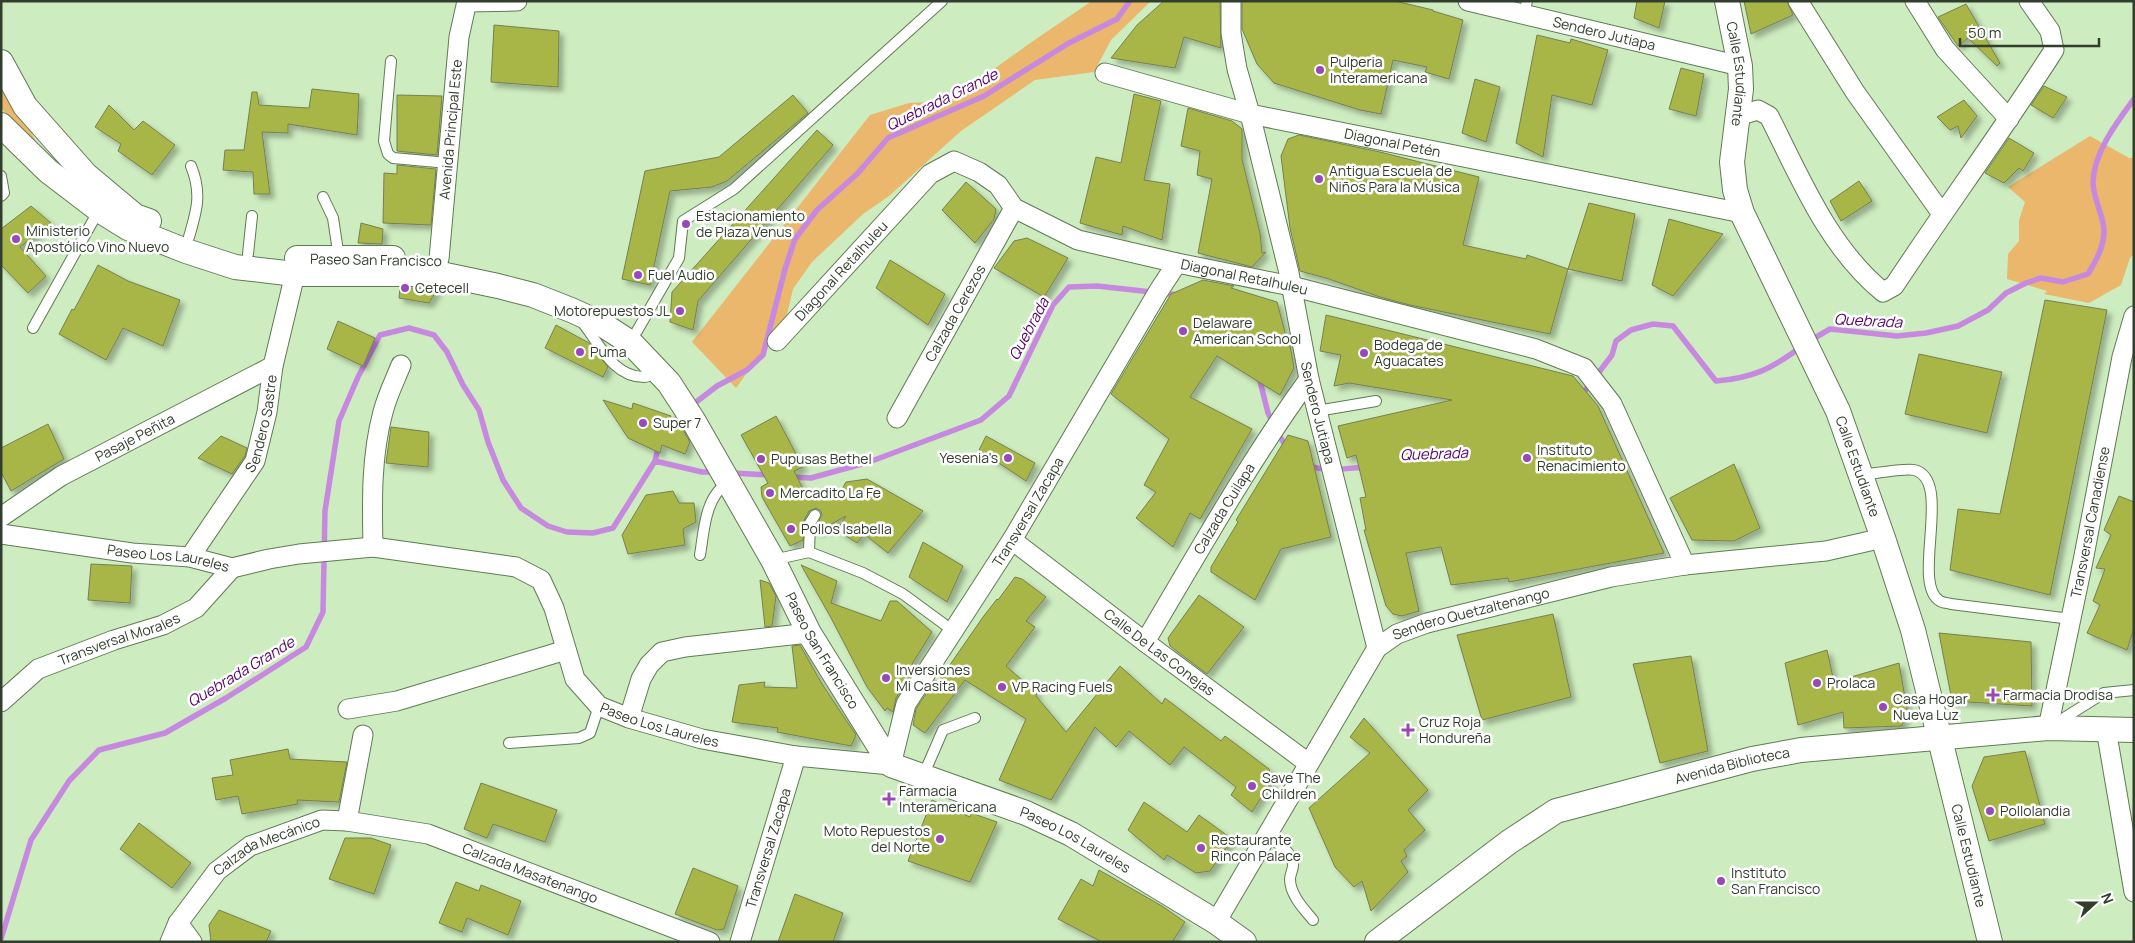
<svg xmlns="http://www.w3.org/2000/svg" width="2135" height="943" font-family="Manrope,sans-serif">
<style>
.green{fill:#eab76c}
.lines{fill:none;stroke-linecap:round;stroke-linejoin:round}
.stream{stroke:#c789df;stroke-width:5.5}
.building{fill:#a8b646;stroke:#787f51;filter:url(#shadow)}
.service-casing{stroke:#607b53;stroke-width:12}
.minor-casing{stroke:#607b53;stroke-width:21}
.tertiary-casing{stroke:#607b53;stroke-width:26}
.service{stroke:#fff;stroke-width:10}
.minor{stroke:#fff;stroke-width:19}
.tertiary{stroke:#fff;stroke-width:24}
.poi-dot{fill:#9a48b7;stroke:#fff;stroke-width:2}
.labels{text-anchor:middle;stroke-width:5;stroke-linejoin:round;paint-order:stroke}
.street-label{font-size:14px;fill:#323e2d;stroke:#fff}
.poi-label{font-size:14px;fill:#323e2d;stroke:#fff;text-anchor:start}
.water-label{font-size:15px;font-style:italic;fill:#56006e;stroke:#fff}
</style>
<defs>
<filter id="shadow"><feDropShadow dx="4.5" dy="4.5" stdDeviation="2.5" flood-color="#0004"/></filter>
</defs>
<rect width="100%" height="100%" fill="#cdecbf"/>
<path class="green" d="M1092,1H1151L1111,40L1094,72L1035,80L961,131L889,196L863,214L812,262L793,289L786,319L736,388L692,342L870,115L909,103L949,101L1036,39Z
M1,87L30,130L39,148L1,108Z
M2090,136L2129,158H2134V254L2130,258L2121,285L2089,303L2044,294L2047,291L2007,279L2008,254L2019,241V220L2025,202L2008,187Z"/>
<g class="lines">
<path class="stream" d="M1811,340L1830,329L1897,336L1926,333L1958,326L1988,310L2006,293L2026,283L2041,278L2063,282L2088,274C2097,259 2107,242 2103,223C2100,209 2093,196 2093,182C2094,152 2117,122 2134,99
M1259,377L1268,413L1273,423
M1581,396L1612,355L1616,341L1631,330L1653,324L1673,326L1716,381C1753,378 1771,369 1801,347
M691,406L717,386L747,370L763,355L785,269L795,239L817,210L858,173L888,138L984,96L1069,43L1117,19L1130,1
M668,428L682,413
M1277,431L1287,449
M655,461L702,472H715
M1308,465C1326,473 1347,468 1366,467
M732,473L770,475
M789,477L811,478L869,462L981,420L1009,396L1053,305L1069,287L1097,286L1179,295
M1,939L31,840L69,781L99,750L165,733L226,698L306,647L323,612L325,511L339,421L358,377L380,335L409,328L434,335L447,352L463,385L479,410L488,442L503,480L521,508L548,526L567,532L593,533L613,528L655,461L659,444"/>
</g>
<path class="building" d="M1164,1H1220L1221,48L1184,37L1175,68L1111,58L1137,25Z
M1242,1H1395L1433,10V11L1463,20L1449,79L1425,72L1427,67L1393,60L1381,114L1360,110L1274,83L1257,64L1242,29Z
M1637,1H1665L1659,28L1634,18Z
M1744,1H1787L1793,15L1751,34Z
M1966,4L2000,63L1997,66L1968,38L1958,46L1938,17Z
M494,25L559,31L558,87L491,82Z
M1537,35L1570,43L1571,39L1608,50L1592,105L1552,95L1543,157L1516,143Z
M1681,68L1704,74L1696,116L1669,109Z
M1475,79L1500,87L1486,142L1462,133Z
M2044,86L2067,97L2053,118L2031,105Z
M312,89L359,94L357,135L288,124V133L262,132L270,194H254L253,172L223,170L225,150H244L252,92H257L259,105L309,108Z
M1134,94L1161,101L1144,180L1170,184L1162,240L1123,226L1122,235L1080,223L1096,157L1121,163Z
M397,95L442,96L437,155L397,151Z
M793,95L808,113L727,181L712,187L670,191L650,285L622,279L645,171L719,157Z
M1964,100L1977,116L1961,138L1958,126L1950,130L1937,117Z
M109,105L134,130L143,121L175,145L152,175L118,151L121,144L95,127Z
M1188,108L1232,121L1242,129V159L1260,233L1262,253L1266,252L1252,267L1198,253L1212,179L1197,175L1200,151L1181,146Z
M817,130L833,145L698,301L693,330L670,322L672,292Z
M1299,135L1380,152L1479,177L1463,245L1526,259L1527,255L1568,269L1550,334L1410,305L1380,297L1326,278L1300,271L1290,228L1281,156L1288,139Z
M2009,138L2034,153L2023,171L2019,168L2004,183L1985,173Z
M397,165L436,169L431,225L383,223L384,173L397,174Z
M1859,181L1872,201L1841,221L1830,201Z
M966,182L996,209L994,219L975,243L942,210Z
M1589,203L1635,214L1622,281L1568,269Z
M31,206L51,223L20,247L46,276L28,293L1,265V229Z
M1669,219L1723,234L1673,296L1652,285Z
M361,223L383,229L382,244L358,243Z
M1027,238L1068,258L1044,297L994,268L1014,241Z
M890,260L945,294L928,325L876,288Z
M98,265L128,281L180,300L163,346L123,328L106,360L59,334L72,309L74,310Z
M1203,280L1234,286L1231,288L1277,302L1287,340H1289L1294,368L1280,395L1217,356L1190,397L1252,429L1200,519L1190,513L1173,547L1136,518L1156,492L1144,485L1169,439L1111,394L1171,294Z
M400,288H431L437,290L429,303L399,298Z
M2045,300L2107,310L2050,595L1950,570L1958,509L2000,514Z
M1326,315L1573,376L1598,406L1664,553L1509,582L1508,578L1451,585L1441,547L1406,553L1419,611L1402,616L1393,614L1386,606L1364,530H1366L1360,498L1366,497L1356,455L1347,458L1338,426L1452,400L1349,383L1334,386L1341,355L1320,351Z
M338,321L375,338L363,366L327,349Z
M556,325L589,343L608,367L603,377L545,348Z
M1919,354L2002,372L1987,433L1905,414Z
M603,400L632,409L633,403L671,416L669,422L680,425L690,442L685,454L662,445L660,453L628,438Z
M776,416L803,467L794,471L808,499L832,487L838,496L846,482L867,479L923,511L888,553L864,534L857,543L837,530L846,516L817,532V525L822,515L821,511L816,508L809,511L804,520L803,540L790,546L762,497L761,487L768,483L741,435Z
M48,424L64,459L11,491L1,472V448Z
M391,427L429,432L428,467L386,463Z
M1288,435L1308,441L1331,537L1281,549L1255,600L1211,572V567L1238,522L1236,520Z
M221,436L247,448L245,456L232,474L198,458Z
M986,436L1035,463L1026,481L979,450Z
M1734,464L1760,528L1734,541L1692,540L1670,498Z
M673,491L679,503H694L696,522L683,529L685,545L628,554L622,535L646,495Z
M2119,496L2134,502V628L2127,650L2087,633L2100,605L2093,601L2105,569L2096,568L2111,535L2104,530Z
M923,542L963,566L947,602L909,577Z
M91,564L132,566L130,603L88,600Z
M801,565L837,581L831,603L881,621L890,601H897L932,632L912,664L916,667L896,698L893,712L887,708L885,711L867,687L830,616Z
M1015,577L1022,579L1046,597L1026,621L1035,627L1006,666L1037,693L1036,696L1066,732L1120,666L1162,704L1165,698L1221,741L1225,736L1269,769L1272,780L1252,812L1231,795L1236,787L1184,747L1170,765L1129,731L1116,747L1095,727L1051,800L999,780L1026,719L965,680L925,733L913,725L916,709L935,680L938,682L983,617L997,599L998,600Z
M760,580L769,583L776,596L772,626L765,627Z
M1199,595L1244,627L1207,674L1170,646L1168,638Z
M1553,614L1571,697L1482,720L1457,635Z
M1939,633L2031,642L2032,706L1952,701Z
M800,645L822,684L856,735L851,746L777,732L778,728L732,722L739,685L765,682L764,687L797,688L792,646Z
M1827,650L1834,682L1899,663L1907,709L1902,726L1844,728L1843,712L1798,725L1785,663Z
M1691,656L1708,751L1660,763L1633,664Z
M1364,718L1428,790L1408,810L1425,830L1404,850L1407,856L1401,861L1408,872L1371,911L1362,881L1354,887L1335,867L1309,808L1370,753L1350,737Z
M288,749L290,759L347,762L339,802L297,800L298,804L242,814L238,796L216,800L212,778L233,775L230,760Z
M2025,751L2045,824L1989,841L1972,786L1984,757Z
M481,783L557,810L545,842L493,824L487,838L464,829Z
M932,800L970,817L971,813L997,822L970,882L908,861Z
M1144,802L1187,832L1199,815L1232,839L1210,871L1196,873L1167,855L1164,860L1128,830Z
M139,823L191,863L172,888L120,849Z
M345,838H371L391,845L374,894L329,879Z
M693,868L738,886L724,929L717,930L675,914Z
M1099,870L1162,906L1185,922L1172,942H1102L1058,919L1081,879L1093,886Z
M456,882L479,891L481,885L521,901L508,935L467,918L462,932L439,923Z
M795,894L843,913L833,942H778Z
M219,910L271,931L266,942H211L209,925Z"/>
<g class="lines">
<defs>
<path id="service" d="M1524,14L1527,1
M391,61L384,141L388,154L393,158L448,163
M1,176L4,193L1,196
M323,197L333,218L339,258
M189,237C197,210 202,193 191,166
M248,254L252,216
M582,322C599,342 612,377 644,377C648,377 654,374 658,372
M33,328L99,210
M637,331L679,258L683,221L734,189L942,1
M1317,411L1376,401
M1860,475C1872,474 1905,468 1914,470C1954,479 1910,584 1940,601C1943,603 1948,603 1951,604L2071,619
M809,552L810,523L815,515
M700,555C704,531 705,496 728,483
M773,560L809,552L863,573L903,594L952,630
M2056,723L2104,693L2134,690
M509,743L579,738L590,733L599,706
M923,776L943,730L975,718
M1266,835C1275,841 1292,852 1293,863C1294,868 1290,874 1290,879C1290,895 1304,909 1313,920"/>
<g id="minor">
<path id="s1" d="M1231,1V33L1237,69L1250,114L1289,273L1309,379L1377,648"/>
<path id="s2" d="M1468,1L1740,66"/>
<path d="M1798,1L1855,92L1942,214"/>
<path d="M1915,1L1945,49L2009,119"/>
<path d="M467,2L517,1"/>
<path id="s3" d="M1105,73L1250,114L1742,213"/>
<path d="M1738,116L1758,110L1769,116C1800,177 1828,247 1883,292L1894,286C1947,206 2003,130 2054,50L2050,31L2029,1"/>
<path id="s4" d="M439,259L459,37L467,1"/>
<path id="s5" d="M777,341L930,174L954,161L979,172L998,185L1014,208L1078,240L1177,263L1291,286L1536,349L1584,368L1612,404L1685,565"/>
<path id="s6" d="M897,418L1014,208"/>
<path id="s7" d="M1,517L61,476L273,366"/>
<path id="s8" d="M1,534L132,553L190,557L232,568L269,559L299,554L373,547L516,567L541,580L554,608L575,679L599,706L629,718L702,739L796,756L891,765L906,704L1012,540L1158,292L1177,263"/>
<path id="s9" d="M1012,540L1145,642L1308,763"/>
<path d="M373,547C372,502 371,456 383,412C387,396 395,380 401,365"/>
<path id="s10" d="M190,557L255,461L267,412L273,366L295,274"/>
<path id="s11" d="M1145,642C1198,553 1248,463 1309,379"/>
<path id="s12" d="M1,702L38,669L114,640L163,625L196,608L232,568"/>
<path d="M348,709L397,701L566,650"/>
<path d="M629,718L641,679L649,665L662,652L685,647L809,633"/>
<path id="s13" d="M2048,728L2083,561L2122,357L2134,316"/>
<path d="M2106,729L2134,892"/>
<path d="M347,821L363,735"/>
<path id="s14" d="M1216,922L1377,648L1397,634L1427,623L1611,577L1685,565L1826,551L1883,538"/>
<path d="M178,923L192,942"/>
<path id="s15" d="M170,942L178,923L217,871L250,846L322,820L347,821L428,834L710,942"/>
<path id="s16" d="M740,942L796,756"/>
</g>
<g id="tertiary">
<path id="s17" d="M1727,1L1740,66L1741,89L1732,162L1735,190L1742,213L1838,411L1883,538L1913,630L1990,942"/>
<path d="M1,62L25,106L86,175L135,216L149,221"/>
<path id="s18" d="M1,125L48,171L99,210L128,228L186,251L235,267L295,274H441L498,286L533,295L571,310L600,323L631,343L669,383L693,420L773,560L809,633L891,765L1026,813L1071,834L1216,922L1244,942"/>
<path d="M297,258H393"/>
<path id="s19" d="M1377,942L1509,842L1556,811L1752,759L1801,750L2048,728L2134,730"/>
</g>
</defs>
<use href="#service" class="service-casing"/>
<use href="#minor" class="minor-casing"/>
<use href="#tertiary" class="tertiary-casing"/>
<use href="#service" class="service"/>
<use href="#minor" class="minor"/>
<use href="#tertiary" class="tertiary"/>
</g>
<g class="poi-dot">
<circle cx="1320" cy="70" r="5"/>
<circle cx="1319" cy="179" r="5"/>
<circle cx="686" cy="224" r="5"/>
<circle cx="16" cy="239" r="5"/>
<circle cx="638" cy="275" r="5"/>
<circle cx="405" cy="288" r="5"/>
<circle cx="680" cy="311" r="5"/>
<circle cx="1183" cy="331" r="5"/>
<circle cx="580" cy="352" r="5"/>
<circle cx="1364" cy="353" r="5"/>
<circle cx="643" cy="423" r="5"/>
<circle cx="1008" cy="458" r="5"/>
<circle cx="1527" cy="458" r="5"/>
<circle cx="761" cy="459" r="5"/>
<circle cx="770" cy="493" r="5"/>
<circle cx="791" cy="529" r="5"/>
<circle cx="886" cy="678" r="5"/>
<circle cx="1817" cy="683" r="5"/>
<circle cx="1002" cy="687" r="5"/>
<path d="M1990.5 687.5h5v5h5v5h-5v5h-5v-5h-5v-5h5z"/>
<circle cx="1883" cy="707" r="5"/>
<path d="M1405.5 722.5h5v5h5v5h-5v5h-5v-5h-5v-5h5z"/>
<circle cx="1252" cy="786" r="5"/>
<path d="M886.5 791.5h5v5h5v5h-5v5h-5v-5h-5v-5h5z"/>
<circle cx="1990" cy="811" r="5"/>
<circle cx="940" cy="839" r="5"/>
<circle cx="1201" cy="848" r="5"/>
<circle cx="1721" cy="881" r="5"/>
</g>
<g class="labels">
<g class="street-label">
<text dy="5" stroke="none"><textPath href="#s2" startOffset="140">Sendero Jutiapa</textPath></text>
<text dy="5" stroke="none"><textPath href="#s17" startOffset="74">Calle Estudiante</textPath></text>
<text dy="5" stroke="none"><textPath href="#s4" startOffset="130">Avenida Principal Este</textPath></text>
<text dy="5" stroke="none"><textPath href="#s3" startOffset="296">Diagonal Petén</textPath></text>
<text transform="translate(376 260) rotate(1)" y="5">Paseo San Francisco</text>
<text dy="5" stroke="none"><textPath href="#s5" startOffset="95">Diagonal Retalhuleu</textPath></text>
<text dy="5" stroke="none"><textPath href="#s5" startOffset="574">Diagonal Retalhuleu</textPath></text>
<text dy="5" stroke="none"><textPath href="#s6" startOffset="120">Calzada Cerezos</textPath></text>
<text dy="5" stroke="none"><textPath href="#s1" startOffset="422">Sendero Jutiapa</textPath></text>
<text dy="5" stroke="none"><textPath href="#s10" startOffset="154">Sendero Sastre</textPath></text>
<text dy="5" stroke="none"><textPath href="#s7" startOffset="156">Pasaje Peñita</textPath></text>
<text dy="5" stroke="none"><textPath href="#s17" startOffset="494">Calle Estudiante</textPath></text>
<text dy="5" stroke="none"><textPath href="#s11" startOffset="155">Calzada Cuilapa</textPath></text>
<text dy="5" stroke="none"><textPath href="#s8" startOffset="1280">Transversal Zacapa</textPath></text>
<text dy="5" stroke="none"><textPath href="#s13" startOffset="210">Transversal Canadiense</textPath></text>
<text dy="5" stroke="none"><textPath href="#s8" startOffset="169">Paseo Los Laureles</textPath></text>
<text dy="5" stroke="none"><textPath href="#s14" startOffset="419">Sendero Quetzaltenango</textPath></text>
<text dy="5" stroke="none"><textPath href="#s12" startOffset="136">Transversal Morales</textPath></text>
<text dy="5" stroke="none"><textPath href="#s18" startOffset="1052">Paseo San Francisco</textPath></text>
<text dy="5" stroke="none"><textPath href="#s9" startOffset="185">Calle De Las Conejas</textPath></text>
<text dy="5" stroke="none"><textPath href="#s8" startOffset="754">Paseo Los Laureles</textPath></text>
<text dy="5" stroke="none"><textPath href="#s19" startOffset="404">Avenida Biblioteca</textPath></text>
<text dy="5" stroke="none"><textPath href="#s18" startOffset="1385">Paseo Los Laureles</textPath></text>
<text dy="5" stroke="none"><textPath href="#s15" startOffset="142">Calzada Mecánico</textPath></text>
<text dy="5" stroke="none"><textPath href="#s16" startOffset="98">Transversal Zacapa</textPath></text>
<text dy="5" stroke="none"><textPath href="#s17" startOffset="899">Calle Estudiante</textPath></text>
<text dy="5" stroke="none"><textPath href="#s15" startOffset="420">Calzada Masatenango</textPath></text>
</g>
<g class="poi-label">
<text x="1330" y="67">Pulperia<tspan x="1330" dy="16">Interamericana</tspan></text>
<text x="1329" y="176">Antigua Escuela de<tspan x="1329" dy="16">Niños Para la Música</tspan></text>
<text x="696" y="221">Estacionamiento<tspan x="696" dy="16">de Plaza Venus</tspan></text>
<text x="26" y="236">Ministerio<tspan x="26" dy="16">Apostólico Vino Nuevo</tspan></text>
<text x="648" y="280">Fuel Audio</text>
<text x="415" y="293">Cetecell</text>
<text x="670" y="316" text-anchor="end">Motorepuestos JL</text>
<text x="1193" y="328">Delaware<tspan x="1193" dy="16">American School</tspan></text>
<text x="1374" y="350">Bodega de<tspan x="1374" dy="16">Aguacates</tspan></text>
<text x="590" y="357">Puma</text>
<text x="653" y="428">Super 7</text>
<text x="1537" y="455">Instituto<tspan x="1537" dy="16">Renacimiento</tspan></text>
<text x="998" y="463" text-anchor="end">Yesenia's</text>
<text x="771" y="464">Pupusas Bethel</text>
<text x="780" y="498">Mercadito La Fe</text>
<text x="801" y="534">Pollos Isabella</text>
<text x="896" y="675">Inversiones<tspan x="896" dy="16">Mi Casita</tspan></text>
<text x="1827" y="688">Prolaca</text>
<text x="1012" y="692">VP Racing Fuels</text>
<text x="2003" y="700">Farmacia Drodisa</text>
<text x="1893" y="704">Casa Hogar<tspan x="1893" dy="16">Nueva Luz</tspan></text>
<text x="1419" y="727">Cruz Roja<tspan x="1419" dy="16">Hondureña</tspan></text>
<text x="1262" y="783">Save The<tspan x="1262" dy="16">Children</tspan></text>
<text x="899" y="796">Farmacia<tspan x="899" dy="16">Interamericana</tspan></text>
<text x="2000" y="816">Pollolandia</text>
<text x="930" y="836" text-anchor="end">Moto Repuestos<tspan x="930" dy="16">del Norte</tspan></text>
<text x="1211" y="845">Restaurante<tspan x="1211" dy="16">Rincon Palace</tspan></text>
<text x="1731" y="878">Instituto<tspan x="1731" dy="16">San Francisco</tspan></text>
</g>
<g class="water-label">
<text transform="translate(942 100) rotate(-26)" y="5">Quebrada Grande</text>
<text transform="translate(1868 321) rotate(3)" y="5">Quebrada</text>
<text transform="translate(1029 329) rotate(-62)" y="5">Quebrada</text>
<text transform="translate(1434 454) rotate(-2)" y="5">Quebrada</text>
<text transform="translate(241 672) rotate(-31)" y="5">Quebrada Grande</text>
</g>
</g>
<rect width="2135" height="943" fill="none" stroke="#323e2d" stroke-width="5"/>
<g transform="translate(2095 903) rotate(69)" stroke="#ffffff" stroke-width="4" paint-order="stroke">
<path d="M0-4L9 19L0 12L-9 19Z" fill="#323e2d"/>
<text y="-8" font-size="14" font-weight="bold" text-anchor="middle" fill="#323e2d">N</text>
</g>
<path d="M1960 38v8h139v-8" fill="none" stroke="#323e2d" stroke-width="2.5"/>
<text x="1968" y="38" font-size="15" fill="#323e2d" stroke="#ffffff" stroke-width="4" paint-order="stroke">50 m</text>
</svg>
